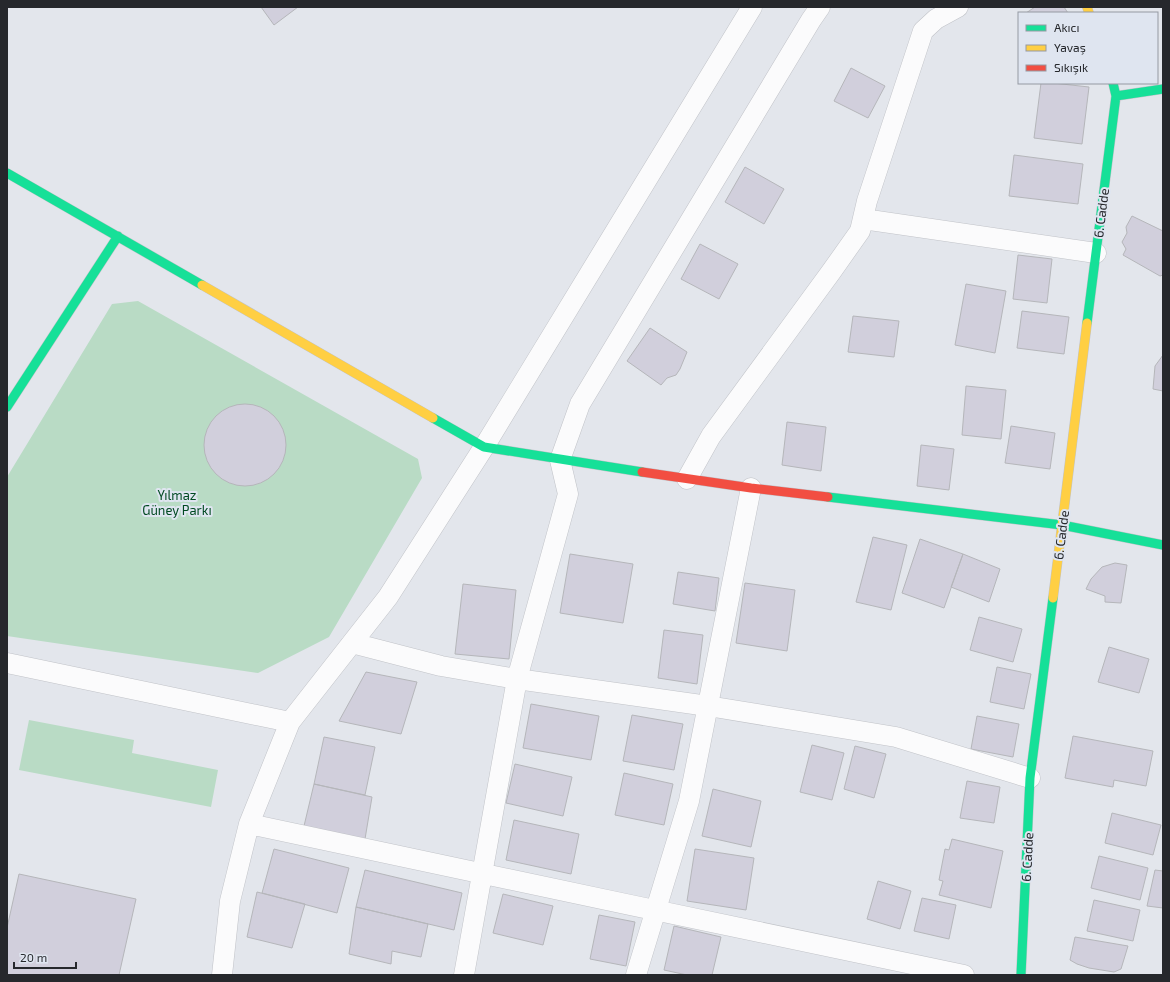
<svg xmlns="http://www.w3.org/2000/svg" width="1170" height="982" font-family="'Exo 2',sans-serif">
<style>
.green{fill:#b9dbc5}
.building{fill:#d1cfdc;stroke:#b5b6ba}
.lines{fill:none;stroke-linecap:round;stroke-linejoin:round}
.street-casing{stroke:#c1c3c8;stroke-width:21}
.fast-casing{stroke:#c1c3c8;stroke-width:10}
.slow-casing{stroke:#c1c3c8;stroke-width:10}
.jam-casing{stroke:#c1c3c8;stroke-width:10}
.street{stroke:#fbfbfc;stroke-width:20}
.fast{stroke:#16e098;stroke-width:9}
.slow{stroke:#ffcf43;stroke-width:9}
.jam{stroke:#f24e42;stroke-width:9}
.labels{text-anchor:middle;stroke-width:4;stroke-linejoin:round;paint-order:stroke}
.street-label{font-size:13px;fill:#26282c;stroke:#dfe5f0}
.park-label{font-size:13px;fill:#004921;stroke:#dfe5f0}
</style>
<rect width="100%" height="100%" fill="#e3e6ec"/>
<path class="green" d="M138,301L418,459L422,478L329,637L258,673L7,636V477L112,304Z
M29,720L134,740L132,753L218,770L211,807L19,770Z"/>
<path class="building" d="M261,7H298L274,25Z
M1035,7H1064L1068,13H1026Z
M851,68L885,86L868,118L834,101Z
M1041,83H1053L1089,87L1082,144L1034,138Z
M1014,155L1083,164L1078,204L1009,196Z
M745,167L784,189L764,224L725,202Z
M1132,216L1163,231V275L1160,276L1123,255L1126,249L1122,242L1127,233L1126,227Z
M700,244L738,264L719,299L681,279Z
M1018,255L1052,259L1047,303L1013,299Z
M966,284L1006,291L995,353L955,345Z
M1022,311L1069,317L1064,354L1017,348Z
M853,316L899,321L894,357L848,352Z
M650,328L687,352L680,369L676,375L667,378L661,385L627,361Z
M1163,355V391L1153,389L1155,366Z
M966,386L1006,390L1001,439L962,435Z
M204 445a41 41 0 1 1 82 0a41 41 0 1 1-82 0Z
M787,422L826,427L821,471L782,465Z
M1011,426L1055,433L1050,469L1005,463Z
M921,445L954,449L949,490L917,486Z
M873,537L907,545L891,610L856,602Z
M920,539L963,554L944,608L902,593Z
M570,554L633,564L623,623L560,613Z
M963,554L1000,569L989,602L951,587Z
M1115,563L1127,565L1121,603L1105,602V596L1086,589L1091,579L1102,567Z
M678,572L719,578L715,611L673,604Z
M745,583L795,590L787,651L736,643Z
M463,584L516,590L509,659L455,654Z
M979,617L1022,629L1013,662L970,650Z
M664,630L703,635L697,684L658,678Z
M1109,647L1149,659L1139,693L1098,682Z
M997,667L1031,674L1024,709L990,702Z
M366,672L417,682L401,734L339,721Z
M531,704L599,716L591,760L523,748Z
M632,715L683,724L674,770L623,761Z
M977,716L1019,724L1013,757L971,749Z
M1073,736L1153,751L1146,786L1114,780L1113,787L1065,778Z
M324,737L375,747L365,795L314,784Z
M812,745L844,753L832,800L800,792Z
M855,746L886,754L874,798L844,789Z
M515,764L572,777L563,816L506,803Z
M624,773L673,784L664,825L615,815Z
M967,781L1000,787L994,823L960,818Z
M314,784L372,797L365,839L304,826Z
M713,789L761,801L751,847L702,836Z
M1112,813L1161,825L1153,855L1105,843Z
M514,820L579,834L571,874L506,860Z
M952,839L1003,851L991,908L939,895L943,881L939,880L945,849L949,850Z
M274,849L349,868L337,913L262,893Z
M695,849L754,858L746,910L687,901Z
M1099,856L1148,868L1140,900L1091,888Z
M365,870L462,893L454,930L356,907Z
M1155,870L1163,871V908L1147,906Z
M19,874L136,899L119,975H7V928Z
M878,881L911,891L900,929L867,919Z
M257,892L305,904L292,948L247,937Z
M503,894L553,906L543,945L493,933Z
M922,898L956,905L949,939L914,931Z
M1094,900L1140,910L1133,941L1087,931Z
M356,907L428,924L421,957L392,951L391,964L349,954Z
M599,915L635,922L626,966L590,959Z
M674,926L721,937L712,975H687L664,970Z
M1075,937L1128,946L1121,969L1114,972L1089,968L1077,964L1070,960Z"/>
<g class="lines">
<defs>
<path id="street" d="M863,219L1096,253
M687,479L711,436L831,272L860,231L867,201L923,31L936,19L958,7
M352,643L441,666L517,679L708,706L896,737L1030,778
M7,663L290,722
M249,824C488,874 725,926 964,975
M222,975L230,901L249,824L290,722L388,597L484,447L752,7
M464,975L517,679L568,494L560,460L580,404L811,20L820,7
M636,975L689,801L751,488"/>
<path id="fast" d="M1116,96L1163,89
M7,173L202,285
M1087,323L1116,96L1113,83
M7,407L118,236
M433,418L484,447L642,472
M828,497L1062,525L1163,545
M1021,975L1030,778L1053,598"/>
<path id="slow" d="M1087,7L1089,13
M202,285L433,418
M1053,598L1087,323"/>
<path id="jam" d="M642,472L751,488L828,497"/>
</defs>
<use href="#street" class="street-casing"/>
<use href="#fast" class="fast-casing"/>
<use href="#slow" class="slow-casing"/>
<use href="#jam" class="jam-casing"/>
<use href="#street" class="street"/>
<use href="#fast" class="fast"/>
<use href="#slow" class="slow"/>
<use href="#jam" class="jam"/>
</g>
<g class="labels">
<g class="street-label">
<text transform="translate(1101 213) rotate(-83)" y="5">6. Cadde</text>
<text transform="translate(1061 535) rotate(-83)" y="5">6. Cadde</text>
<text transform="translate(1027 857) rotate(-87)" y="5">6. Cadde</text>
</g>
<g class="park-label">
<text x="177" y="500">Yılmaz<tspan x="177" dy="15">Güney Parkı</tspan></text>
</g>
</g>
<rect width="1170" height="982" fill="none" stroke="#26282c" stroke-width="16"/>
<rect x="1018" y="12" width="140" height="72" fill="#dfe5f0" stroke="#9599a2"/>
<rect x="1026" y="25" width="20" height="6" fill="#16e098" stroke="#9599a2"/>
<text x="1054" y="32" font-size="12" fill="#26282c">Akıcı</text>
<rect x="1026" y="45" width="20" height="6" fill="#ffcf43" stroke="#9599a2"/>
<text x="1054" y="52" font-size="12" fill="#26282c">Yavaş</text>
<rect x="1026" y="65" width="20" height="6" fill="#f24e42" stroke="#9599a2"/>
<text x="1054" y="72" font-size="12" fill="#26282c">Sıkışık</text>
<path d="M14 962v6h62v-6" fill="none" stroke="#26282c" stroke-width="2"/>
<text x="20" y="962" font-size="12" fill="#26282c" stroke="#dfe5f0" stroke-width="3" paint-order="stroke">20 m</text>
</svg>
